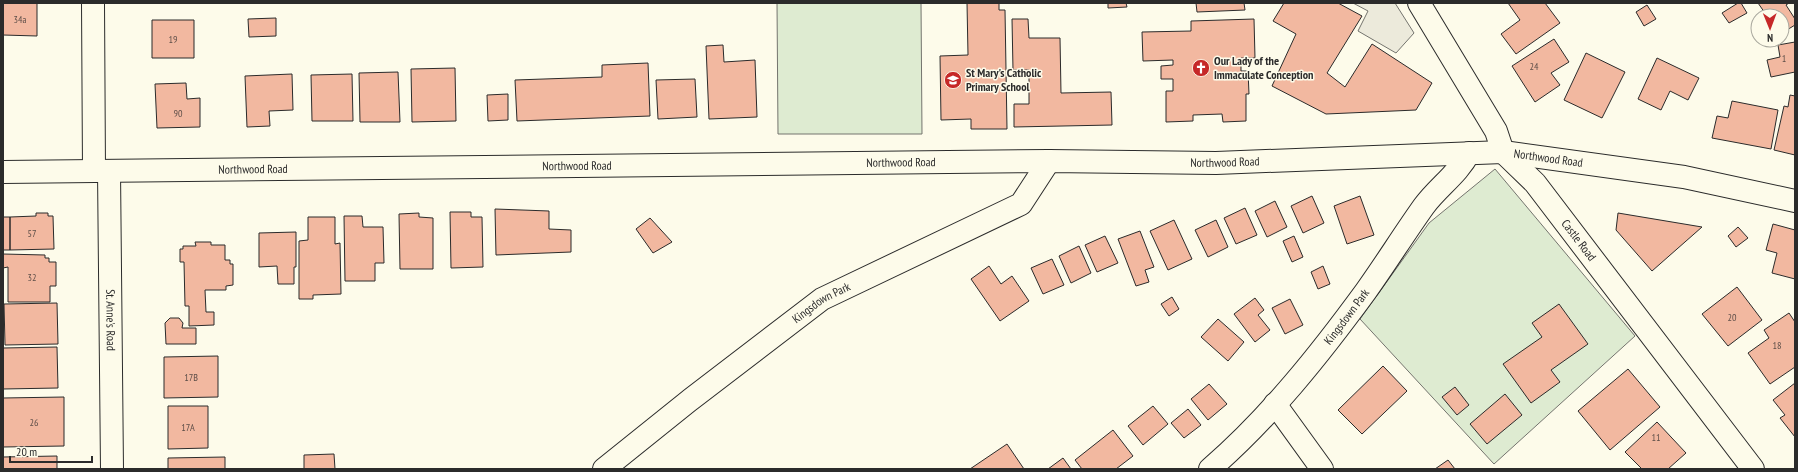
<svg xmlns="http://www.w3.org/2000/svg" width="1798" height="472" font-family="'PT Sans Narrow',sans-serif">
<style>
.green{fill:#deebd1;stroke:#74746e}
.parking{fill:#eceadb;stroke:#74746e}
.building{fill:#f2b8a0;stroke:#2b2b2b}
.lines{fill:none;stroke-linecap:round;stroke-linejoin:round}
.minor-casing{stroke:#2b2b2b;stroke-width:24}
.tertiary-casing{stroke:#2b2b2b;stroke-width:24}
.minor{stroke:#fdfbea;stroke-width:22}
.tertiary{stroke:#fdfbea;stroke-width:22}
.labels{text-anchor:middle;stroke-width:3;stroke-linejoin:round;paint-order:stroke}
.number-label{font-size:10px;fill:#5d4e48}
.poi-label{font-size:12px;font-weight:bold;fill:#2b2b2b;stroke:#fdfbea;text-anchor:start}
.street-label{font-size:12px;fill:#2b2b2b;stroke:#fdfbea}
</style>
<rect width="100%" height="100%" fill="#fdfbea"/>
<path class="green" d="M777,3H921L922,134H778Z
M1495,169L1635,336L1494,464L1360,319L1429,223Z"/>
<path class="parking" d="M1353,3H1395L1414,33L1396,53L1358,31L1368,11Z"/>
<path class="building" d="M3,3H37V36L3,35Z
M967,3H999V10H1005L1007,129H971V119L941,120L940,56L968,55Z
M1108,3H1126L1127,7L1108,8Z
M1196,3H1244L1245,10L1197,12Z
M1284,3H1338L1362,16L1327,73L1345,87L1372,44L1432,83L1416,110L1326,114L1272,86L1296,34L1273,21Z
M1508,3H1545L1560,23L1516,54L1501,34L1520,20Z
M1738,3H1741L1747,13L1729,23L1722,13Z
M1758,3H1789L1786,5L1795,19V25L1782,33V16H1767Z
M1647,5L1656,19L1644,26L1636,12Z
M276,18V36L249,37L248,19Z
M1012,19H1028L1029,38H1060L1061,93L1111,92L1112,125L1014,127V104H1029V70H1013Z
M1254,19L1255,58H1241V71H1248L1249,94H1246V121L1223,122L1222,114L1193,115V121L1166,122V91H1173V79H1161V66L1173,65V60L1143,61L1142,32L1191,31V21Z
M152,20H194V58H152Z
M1554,39L1569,62L1551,73L1560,85L1535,102L1512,66Z
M1795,42V72L1771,77L1767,60L1780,57L1778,45Z
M723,45L724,62L755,60L757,117L709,119L706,46Z
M1586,53L1625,72L1602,118L1564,100Z
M1657,58L1699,78L1688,100L1670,91L1661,110L1638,99Z
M648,63L650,116L517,121L515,80L602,77V65Z
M455,68L456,121L412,122L411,69Z
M398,72L400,122H360L359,73Z
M292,74L293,110L269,111L270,126L247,127L245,76Z
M352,74L353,121H312L311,75Z
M695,79L697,117L658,119L656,80Z
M186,83L187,99L200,98V127L157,128L155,84Z
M508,94V120L488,121L487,95Z
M1790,95L1795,96V155L1774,150L1784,106L1788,107Z
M1732,101L1778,110L1771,149L1712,138L1717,116L1728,118Z
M1312,196L1324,223L1303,233L1291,206Z
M1360,196L1374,235L1347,244L1334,206Z
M1275,201L1287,227L1267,237L1255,211Z
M1245,208L1257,235L1236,244L1224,218Z
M495,209L549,211V229L571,230V252L496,255Z
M450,212H471V217H482L483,267L451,268Z
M36,213H48V216H53L54,249L10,250V217L36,216Z
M419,213V217L433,218V269H400L399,214Z
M1618,213L1702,227L1652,271L1616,230Z
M344,216H362L363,227H383L384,263H375V281H345Z
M3,217H10V250H3Z
M308,217H335V244L340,243L341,294L313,295V299H299V241L308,240Z
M650,218L672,242L653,253L636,229Z
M1174,220L1192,259L1168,270L1150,231Z
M1216,220L1228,247L1208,257L1195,230Z
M1773,224L1795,230V279L1772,273L1777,253L1766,250Z
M1738,227L1748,238L1736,247L1728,236Z
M1140,231L1154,267L1145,270L1149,282L1136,286L1118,239Z
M296,232V267H294V284H278L277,266L259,267V233Z
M1105,236L1118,263L1097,272L1085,245Z
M1294,236L1303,257L1292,262L1283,241Z
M195,242H211V245H225V260H230V264H233V285L226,286V290H205L206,312H214V325L189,326V306H185L184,262H180V249H183V246H196Z
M1079,246L1091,273L1071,283L1059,256Z
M3,254L45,255V258H49V262H56V286H50V302H8V267L3,268Z
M1052,259L1064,285L1043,294L1031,268Z
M989,266L1001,284L1012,276L1029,301L1000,321L971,279Z
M1323,266L1330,284L1318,289L1311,272Z
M1737,287L1762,320L1728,346L1702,314Z
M1172,297L1179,309L1169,316L1161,304Z
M1255,298L1264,310L1258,315L1270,330L1255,342L1234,314Z
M1290,299L1303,325L1285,334L1272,308Z
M57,303L58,344L5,345L4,304Z
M1559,304L1588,344L1551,370L1560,382L1531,403L1503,364L1542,337L1532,323Z
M1789,313L1795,322V367L1770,384L1748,353L1769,338L1764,330Z
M170,318H179L183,323L182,328H196V344H166L165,323Z
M1218,319L1244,342L1228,361L1201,337Z
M57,347L58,388L3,389V348Z
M218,356V397L164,398V357Z
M1383,366L1407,391L1362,434L1338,410Z
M1628,369L1660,407L1610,450L1578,411Z
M1795,383V437L1780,418L1785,415L1773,400Z
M1209,384L1227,404L1208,420L1191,399Z
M1455,387L1469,405L1457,415L1442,397Z
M1505,394L1522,415L1487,444L1470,424Z
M64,397V446L3,447V398Z
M168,406H208V448L168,449Z
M1153,406L1168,424L1143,445L1128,426Z
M1188,409L1201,425L1184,438L1171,423Z
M1657,422L1686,453L1668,469H1642L1625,452Z
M1113,430L1133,456L1116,469H1082L1075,460Z
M1007,444L1024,469H970Z
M334,454L335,469H304V455Z
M57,456V469H3V457Z
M225,457V469H168V458Z
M1063,458L1071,469H1048Z
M1448,460L1455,469H1435Z"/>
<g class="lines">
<defs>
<g id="minor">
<path d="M1275,404L1322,469"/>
<path id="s1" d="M1210,469C1269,418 1320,354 1366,291C1386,263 1404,234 1424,206C1438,187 1458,174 1469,153"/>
</g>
<g id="tertiary">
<path d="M93,3L94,171"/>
<path id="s2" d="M1419,3L1496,131L1503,152L1535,183L1753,469"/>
<path id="s3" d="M109,171L112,469"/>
<path id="s4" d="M3,172L1049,161L1216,163L1503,152L1684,177L1795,201"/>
<path id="s5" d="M604,469L690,400L822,299L1021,204L1049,161"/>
</g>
</defs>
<use href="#minor" class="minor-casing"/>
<use href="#tertiary" class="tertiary-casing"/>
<use href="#minor" class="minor"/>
<use href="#tertiary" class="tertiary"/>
</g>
<defs>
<symbol id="church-disc" viewBox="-11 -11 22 22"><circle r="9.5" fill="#c62828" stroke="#fdfbea"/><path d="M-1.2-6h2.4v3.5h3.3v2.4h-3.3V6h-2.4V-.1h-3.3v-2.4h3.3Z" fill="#fff"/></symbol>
<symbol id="school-disc" viewBox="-11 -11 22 22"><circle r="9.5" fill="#c62828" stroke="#fdfbea"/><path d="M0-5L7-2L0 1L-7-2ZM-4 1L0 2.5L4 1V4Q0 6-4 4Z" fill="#fff"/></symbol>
</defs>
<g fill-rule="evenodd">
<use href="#church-disc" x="1191" y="58" width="20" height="20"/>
<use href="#school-disc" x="943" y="70" width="20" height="20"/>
</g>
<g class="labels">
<g class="number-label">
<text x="20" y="23">34a</text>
<text x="173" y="43">19</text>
<text x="1784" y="62">1</text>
<text x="1534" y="70">24</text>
<text x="178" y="117">90</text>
<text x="32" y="237">57</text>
<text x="32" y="281">32</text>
<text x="1732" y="321">20</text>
<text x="1777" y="349">18</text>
<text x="191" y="381">17B</text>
<text x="34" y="426">26</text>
<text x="188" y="431">17A</text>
<text x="1656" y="441">11</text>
</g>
<g class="poi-label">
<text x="1214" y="65">Our Lady of the<tspan x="1214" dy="14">Immaculate Conception</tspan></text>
<text x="966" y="77">St Mary's Catholic<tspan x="966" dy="14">Primary School</tspan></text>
</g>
<g class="street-label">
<text dy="4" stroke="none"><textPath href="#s4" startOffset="1546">Northwood Road</textPath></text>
<text dy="4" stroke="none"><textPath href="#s4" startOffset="1222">Northwood Road</textPath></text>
<text dy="4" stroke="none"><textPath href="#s4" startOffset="898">Northwood Road</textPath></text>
<text dy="4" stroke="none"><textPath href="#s4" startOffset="574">Northwood Road</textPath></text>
<text dy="4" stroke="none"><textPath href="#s4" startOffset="250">Northwood Road</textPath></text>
<text dy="4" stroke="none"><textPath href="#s2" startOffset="288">Castle Road</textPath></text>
<text dy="4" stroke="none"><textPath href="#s5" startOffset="274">Kingsdown Park</textPath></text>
<text dy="4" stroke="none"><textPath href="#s1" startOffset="205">Kingsdown Park</textPath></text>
<text dy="4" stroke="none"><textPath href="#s3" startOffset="149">St. Anne's Road</textPath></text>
</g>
</g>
<rect width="1798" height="472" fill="none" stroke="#2b2b2b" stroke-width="8"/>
<g transform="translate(1770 28) rotate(179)"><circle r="19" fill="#fdfbea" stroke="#a9a89e"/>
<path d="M0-3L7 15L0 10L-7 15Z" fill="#c62828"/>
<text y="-6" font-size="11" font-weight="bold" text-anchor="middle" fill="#2b2b2b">N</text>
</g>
<path d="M10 456v6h82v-6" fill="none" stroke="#2b2b2b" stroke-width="2"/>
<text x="16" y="456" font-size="12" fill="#2b2b2b" stroke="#fdfbea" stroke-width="3" paint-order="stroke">20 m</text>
</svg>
